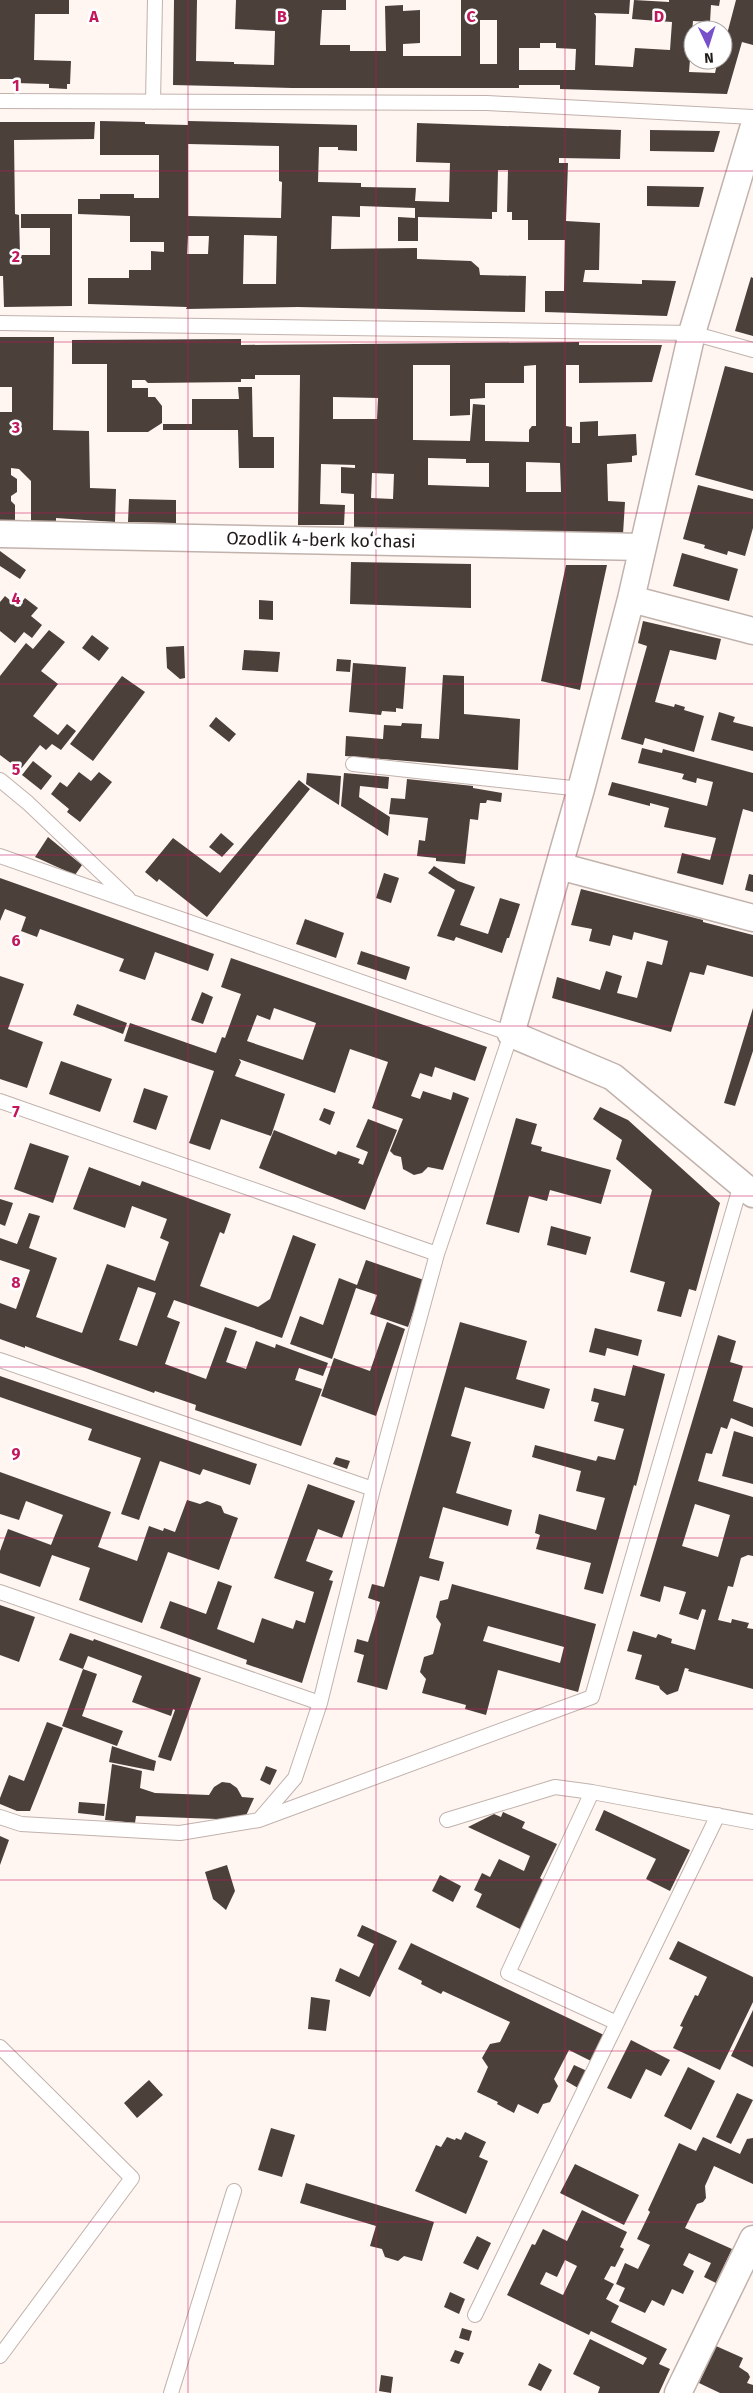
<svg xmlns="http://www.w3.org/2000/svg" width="753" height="2393" font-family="'Fira Sans',sans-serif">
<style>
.building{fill:#4c403b;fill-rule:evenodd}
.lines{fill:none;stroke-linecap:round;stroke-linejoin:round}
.service-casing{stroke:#c1b2ac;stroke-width:16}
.minor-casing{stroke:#c1b2ac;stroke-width:29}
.service{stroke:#fff;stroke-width:14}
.minor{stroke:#fff;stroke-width:26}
.grid{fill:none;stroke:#c2185b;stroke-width:1;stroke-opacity:0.55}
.labels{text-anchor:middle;stroke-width:5;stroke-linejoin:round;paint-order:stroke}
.street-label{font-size:18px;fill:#201a18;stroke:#fff}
.grid-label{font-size:16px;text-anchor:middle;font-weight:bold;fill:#c2185b;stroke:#fff;stroke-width:5;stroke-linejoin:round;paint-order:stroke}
</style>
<rect width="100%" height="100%" fill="#fff5f1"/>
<path class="building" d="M0,0H69V14H35L34,60L71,61L70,84H67V89L49,88V84L16,83V79H0Z
M174,0H197L196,61L234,62V64L274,65L275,31L235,29L236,0H346V10H322L320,45H350V51H386L385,6L403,5V11L420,10V43L403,44V56H461V0H630L629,14L594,13L596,16L595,65L633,67L635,48L670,50L672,22L632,19L634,0L669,2V0H720L719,6L711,5L710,22L693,21L689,72L715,73L718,60H723V37L726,38L736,0H753V45L742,42L727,94L560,89V85H519V88H292L173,85ZM480,20H497V64H480ZM540,43H556V48L576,49L575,70H519V48H540Z
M100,121L145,122V124L188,125V121L357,125V151L338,150V147H319L318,182L361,183V187L416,188L415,201L449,202L450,163L416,162L417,123L621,130L620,159L559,158V163H568L566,221L600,223L599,270H585L583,282L642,284V280L676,281L667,316L545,312V291H564L565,240H528V220H512V212H507L508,170H498L497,212H492V219L418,217V241H398V217L415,218V208L360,206V217L332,216L331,249L417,248V259L471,261L479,268L480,275L526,276L525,312L298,307L186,309L187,307L88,304V278H129V270H151V251L164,252V242H130V216L78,214V199H100V194H134V198H159V155H100ZM188,144L279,146V181L282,182L281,218L188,216ZM244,235L277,236L276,284H243ZM188,236H209L208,254H187Z
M0,122H95L94,139L14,140L15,214L19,215L20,255H50V228H21V214H72V306L4,307L3,276H0Z
M650,130L720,131L714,152L650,151Z
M647,186L704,187L699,207L647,206Z
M751,277L753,278V336L735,331Z
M0,337H54L53,430L89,431L90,488L116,489L115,522L56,518V522L31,521V481L19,469L11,468V475L17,479V492L11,496V501L15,505V521L0,520V412H12V387H0Z
M241,339V345L579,342V345H662L652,382L579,383V365H566V426L572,427V443H580V422L598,421V436L636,434L637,455L632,456V462L607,464L608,501L625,502L623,534L354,530V494L341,493V467L355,468V465L321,464L320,504L345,505L344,525H298L300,375H255V379H241V382L148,383L145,380H132V388H148V397H155L162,406V423L148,432H107V364H72V340ZM413,365H450V416L470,415V399L485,398V383H524V366L536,365V426H532L529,430V442L485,441V405L473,404L470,441L413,440ZM333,397L378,398L377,419H333ZM428,458L466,459V463H489V487L428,485ZM526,462L560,463L561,492H526ZM372,473L394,474L393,499L371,498Z
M725,366L753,373V491L695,475Z
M238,387H252L253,437H274V468H239L238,430H163V424H192V399H239Z
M698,485L753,499V528L745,556L728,551L727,555L704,548L705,545L683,539Z
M129,499L176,500V523L128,522Z
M0,551L26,570L20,579L0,566Z
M682,553L738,569L729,601L673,586Z
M351,562L471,564V608L350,604Z
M566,565H607L580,690L541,681Z
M5,596L18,607L25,598L38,608L31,616L42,625L32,638L24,632L15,643L0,631V602Z
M259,600L273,601V620L259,619Z
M643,621L721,639L716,660L670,650L655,702L674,707L675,704L685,707L684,710L704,716L694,752L645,738L643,745L621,739L647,646L638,643Z
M49,630L65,642L41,671L58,684L33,716L58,735L67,724L76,731L61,750L52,744L46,750L40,745L20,770L0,755V676L26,643L33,649Z
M92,635L109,648L99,661L82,648Z
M184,646L185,678L180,679L167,668L166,647Z
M244,650L280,652L278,672L242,670Z
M337,659L351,660L350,672L336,671Z
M353,663L406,667L403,709L396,708V712L382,711L381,715L349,712Z
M443,675L464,676V714L520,719L518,770L345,756L346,736L383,739L384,725L401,726L402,723L422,724L421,738L439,739Z
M122,676L145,692L93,761L70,744Z
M719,712L735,717L733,722L753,727V751L711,740Z
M216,717L236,734L229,742L209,726Z
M642,748L662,753L663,749L753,773V812L743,809L723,885L677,873L682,853L710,860L716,838L664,827L669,808L650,803V806L608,795L612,782L707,806L713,782L697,778L696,783L682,779L684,774L638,763Z
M33,761L52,776L41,790L22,775Z
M79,772L91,781L99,772L112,782L80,822L67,812L69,809L51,794L60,782L67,787Z
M307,773L341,776L339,805L306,784Z
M344,773L389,777L388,789L360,786L359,797L390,817L388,836L341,806Z
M407,779L473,786V788L502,793L501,802L487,800L486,803H480L478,820L470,819L465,864L436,861V858L417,856L419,840L425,841L428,818L389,814L391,798L405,799Z
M299,780L310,789L207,917L159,879L157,882L145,872L173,838L220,873Z
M221,833L234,844L222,857L209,847Z
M48,837L82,865L75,875L35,857Z
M434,866L458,881L475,887L460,925L488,934L500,898L520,904L509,938H507L502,953L456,937L454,941L437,936L455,890L428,873Z
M384,873L399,878L391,903L376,898Z
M749,874L753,875V892L745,890Z
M0,878L214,954L208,971L155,952L145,980L119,971L124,959L40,929L37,937L21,931L26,917L5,909L0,921Z
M581,889L703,920V922L753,935V977L707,965L704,975L690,972L671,1032L552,998L557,977L600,990L606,971L622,976L617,993L637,998L647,961L662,965L668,941L634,932L632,940L613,935L610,946L589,941L592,929L571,925Z
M305,919L344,933L336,958L296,944Z
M361,951L410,967L406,980L357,964Z
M231,958L487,1047L475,1081L435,1067L432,1077L420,1073L411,1096L420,1099L423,1091L451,1100L453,1092L469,1098L443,1170L428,1167L422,1173L414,1175L403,1169L401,1157L394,1155L390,1151L403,1119L372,1108L388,1062L350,1049L335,1093L239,1059L241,1062L235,1076L285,1094L271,1136L221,1119L210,1150L189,1143L214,1071L124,1041L130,1023L216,1053L222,1037L225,1038L241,994L221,987ZM274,1008L316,1023L303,1060L247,1041L257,1015L270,1020Z
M0,976L24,984L8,1029L43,1042L27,1088L0,1079Z
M202,992L213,997L203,1024L191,1020Z
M77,1004L127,1023L123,1034L73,1015Z
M753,1008V1051L735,1106L724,1103Z
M61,1061L112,1079L100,1112L49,1094Z
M144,1088L168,1096L156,1130L133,1122Z
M600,1107L628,1120L720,1203L696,1291L689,1289L681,1317L657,1311L665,1282L630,1272L652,1190L616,1159L622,1140L593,1119Z
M324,1108L335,1112L330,1125L319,1120Z
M516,1118L537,1124L531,1144L542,1147L541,1151L611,1170L601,1204L550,1190L547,1201L529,1196L519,1233L486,1224Z
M368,1119L397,1130L365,1210L259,1168L274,1130L336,1155L338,1151L360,1159L358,1163L363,1165L368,1152L356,1147Z
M30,1143L69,1156L53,1203L14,1189Z
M89,1167L140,1186L142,1181L231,1214L224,1234L220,1232L200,1286L258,1307L270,1299L293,1235L316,1244L282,1338L174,1300L167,1317L180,1322L165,1364L206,1379L225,1327L237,1331L226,1362L246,1369L256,1341L275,1348L276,1344L328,1363L323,1376L299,1368L295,1380L322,1389L301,1446L195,1410L196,1405L155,1391L154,1393L25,1346V1348L0,1339V1303L16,1309L30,1270L0,1260V1238L17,1244L29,1213L40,1216L29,1248L57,1258L36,1317L82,1333L107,1264L155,1281L169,1242L160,1238L167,1219L132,1206L125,1228L73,1209ZM138,1287L156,1293L137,1346L119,1340Z
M0,1199L13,1203L5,1226L0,1224Z
M551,1226L591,1237L586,1255L547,1245Z
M366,1260L424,1280L408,1327L370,1314L377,1295L356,1288L332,1359L290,1344L300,1316L323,1325L339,1278L357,1285Z
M387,1322L405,1329L376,1416L321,1396L334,1358L370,1371Z
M460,1322L527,1341L516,1379L550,1389L544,1409L465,1387L451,1436L471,1442L456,1493L512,1510L508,1526L443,1507L429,1558L444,1562L439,1581L420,1576L387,1690L357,1682L364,1655L354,1652L357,1639L368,1642L380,1602L368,1598L372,1584L384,1587Z
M595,1328L642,1340L638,1356L607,1348L605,1356L589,1352Z
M718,1335L736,1341L730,1362L743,1366L733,1401L753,1408V1427L731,1418L727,1429L721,1427L712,1454L706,1453L698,1481L753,1497V1556L748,1555L741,1558L733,1587L728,1586L718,1620L731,1623L732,1619L749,1623L747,1628L753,1629V1689L688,1671L689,1669L685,1668L678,1691L667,1695L660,1689L659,1686L635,1679L642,1655L627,1651L633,1631L656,1638L658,1634L672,1639L671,1643L695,1650L706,1610L702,1609L698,1620L679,1614L686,1592L664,1586L660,1602L640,1596ZM695,1504L730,1515L718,1557L682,1546Z
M633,1365L665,1374L636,1486L634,1485L603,1594L584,1589L591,1563L536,1549L540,1535L535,1533L539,1514L596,1530L605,1498L576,1491L581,1471L532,1457L535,1445L596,1461L598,1456L615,1460L624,1429L594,1421L599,1403L591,1401L594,1388L625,1396Z
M0,1376L257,1464L250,1485L203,1469L200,1475L160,1461L139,1520L121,1514L141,1458L88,1440L92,1429L0,1397Z
M734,1431L753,1437V1484L722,1476Z
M336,1457L350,1461L347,1469L333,1464Z
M0,1472L111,1512L98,1547L137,1561L149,1526L163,1531L164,1528L175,1532L187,1500L200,1504L207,1501L221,1506L224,1513L238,1518L219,1570L168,1552L142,1623L79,1600L90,1568L52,1555L40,1587L0,1573V1551L8,1529L51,1545L63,1515L26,1501L19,1520L0,1514Z
M308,1484L355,1501L342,1538L318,1529L306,1561L333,1571L329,1580L333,1581L302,1683L246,1664L247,1660L160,1628L170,1601L206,1614L218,1581L232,1586L217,1629L254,1643L262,1618L293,1629L296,1620L305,1623L314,1592L274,1578Z
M452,1584L596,1624L578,1692L498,1670L486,1715L465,1709L466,1705L422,1693L426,1679L420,1672L424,1657L433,1654L441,1624L436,1617L440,1601L448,1599ZM488,1626L564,1647L560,1663L483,1641Z
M0,1605L35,1617L19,1662L0,1655Z
M70,1633L93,1641L94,1639L201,1678L171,1761L158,1757L175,1710L173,1709L171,1716L132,1702L142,1676L88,1656L83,1669L97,1674L82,1716L123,1731L117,1746L62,1726L83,1669L59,1660Z
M47,1722L63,1728L30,1811H17L0,1804V1798L9,1775L24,1781Z
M112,1746L156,1761L154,1771L109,1762Z
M112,1764L142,1771L140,1788L155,1793L209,1795L214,1787L222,1782L230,1783L237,1788L242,1797L254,1798L244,1820L136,1816L135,1823L105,1820Z
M266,1766L277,1770L270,1785L260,1780Z
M79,1802L105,1804L104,1816L78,1813Z
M604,1810L690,1850L670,1891L646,1879L656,1859L595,1830Z
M503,1812L525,1822L522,1828L557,1844L540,1878L543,1880L520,1929L476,1907L482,1894L474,1890L482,1873L490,1877L499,1859L524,1871L530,1856L468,1827L494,1814L501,1817Z
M0,1836L9,1840L0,1865Z
M227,1865L235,1891L226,1910L213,1899L205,1872Z
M440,1875L461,1886L453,1902L432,1891Z
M362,1925L397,1941L370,1997L335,1981L340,1968L359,1977L374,1944L357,1936Z
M678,1941L753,1977V2002L720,2070L673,2048L683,2027L680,2026L695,1995L698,1996L707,1977L669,1959Z
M411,1943L604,2035L591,2061L569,2050L554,2079L558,2086L550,2102L543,2104L538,2114L518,2104L514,2113L497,2104L498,2102L477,2092L488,2067L482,2058L490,2044L500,2042L510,2022L443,1991L441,1994L421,1984L422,1981L398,1969Z
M311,1997L330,2000L326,2031L308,2029Z
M753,2010V2067L731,2056Z
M631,2040L670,2060L661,2076L646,2069L631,2099L607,2088Z
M574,2065L587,2071L578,2088L566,2081Z
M688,2067L715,2081L691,2130L664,2116Z
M149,2080L163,2095L137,2118L124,2103Z
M737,2093L753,2100L731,2144L716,2137Z
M271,2128L295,2135L282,2177L258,2170Z
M465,2132L486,2142L479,2157L488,2161L466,2214L415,2191L436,2145L441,2147L447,2137L455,2140L456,2138L461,2140Z
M703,2137L740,2154L747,2139L753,2138V2184L714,2166L705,2186L706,2198L703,2202L697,2204L685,2228L732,2249L716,2283L704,2277L711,2263L689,2253L683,2265L694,2271L683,2294L672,2289L664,2306L652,2300L645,2313L619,2301L625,2288L616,2284L625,2263L638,2269L650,2245L637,2239L650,2212L648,2210L679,2143L696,2151Z
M575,2164L639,2195L624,2225L560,2193Z
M306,2183L434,2222L422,2261L404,2256L398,2261L385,2257L382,2249L370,2246L376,2226L300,2203Z
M582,2210L627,2232L620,2247L624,2249L615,2267L611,2266L604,2279L614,2284L606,2299L619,2306L611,2322L667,2349L659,2364L670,2369L659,2393H598L600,2387L573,2374L590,2339L643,2365L647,2358L591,2331L589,2335L507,2295L532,2244L535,2245L543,2229L567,2241ZM565,2260L577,2266L563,2295L540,2284L546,2272L557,2277Z
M477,2236L491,2243L478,2270L463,2263Z
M450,2292L465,2299L459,2314L444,2307Z
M462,2328L472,2331L469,2341L459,2338Z
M716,2346L743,2358L739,2367L748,2373L750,2377L747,2383L753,2385V2393H720L699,2383Z
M455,2350L464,2353L459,2364L450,2361Z
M539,2363L552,2370L541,2391L528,2385Z
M381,2375L393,2377L391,2393L379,2391Z"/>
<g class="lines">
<defs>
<path id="service" d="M0,101L487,103L753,117
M153,102L155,0
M0,323L692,333L753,350
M353,764L581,789
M0,780L28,803L128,898
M0,856L511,1034L437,1254L373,1489L320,1703L295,1778L259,1820
M0,1101L437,1254
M0,1360L373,1489
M0,1592L320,1703
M592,1792L508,1973L617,2023
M0,1817L21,1824L180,1833L259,1820L592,1697L741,1184
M447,1820L555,1787L592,1792L753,1822
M0,2047L132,2178L0,2356
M475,2315L718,1815
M171,2393L234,2191"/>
<path id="minor" d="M753,129L692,333L631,599L581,789L511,1034L613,1077L753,1194
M0,534L642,547
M631,599L753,631
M559,866L753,918
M678,2393L753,2239"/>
</defs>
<use href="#service" class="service-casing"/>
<use href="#minor" class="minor-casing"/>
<use href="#service" class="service"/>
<use href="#minor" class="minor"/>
</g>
<path class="grid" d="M188,0V2393M376,0V2393M565,0V2393M0,171H753M0,342H753M0,513H753M0,684H753M0,855H753M0,1026H753M0,1196H753M0,1367H753M0,1538H753M0,1709H753M0,1880H753M0,2051H753M0,2222H753"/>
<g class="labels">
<g class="street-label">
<text transform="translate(321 540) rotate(1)" y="6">Ozodlik 4-berk koʻchasi</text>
</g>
</g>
<g class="grid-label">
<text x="94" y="22">A</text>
<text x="282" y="22">B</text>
<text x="471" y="22">C</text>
<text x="659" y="22">D</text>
<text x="16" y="91">1</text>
<text x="16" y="262">2</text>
<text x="16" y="433">3</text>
<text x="16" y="604">4</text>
<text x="16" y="775">5</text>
<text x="16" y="946">6</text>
<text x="16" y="1117">7</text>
<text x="16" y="1288">8</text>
<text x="16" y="1459">9</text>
</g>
<g transform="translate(708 45) rotate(176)"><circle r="24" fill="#ffffff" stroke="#a6a3a3"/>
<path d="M0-4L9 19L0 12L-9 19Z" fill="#7750ca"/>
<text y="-8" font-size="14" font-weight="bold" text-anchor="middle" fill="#201a18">N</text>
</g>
</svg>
